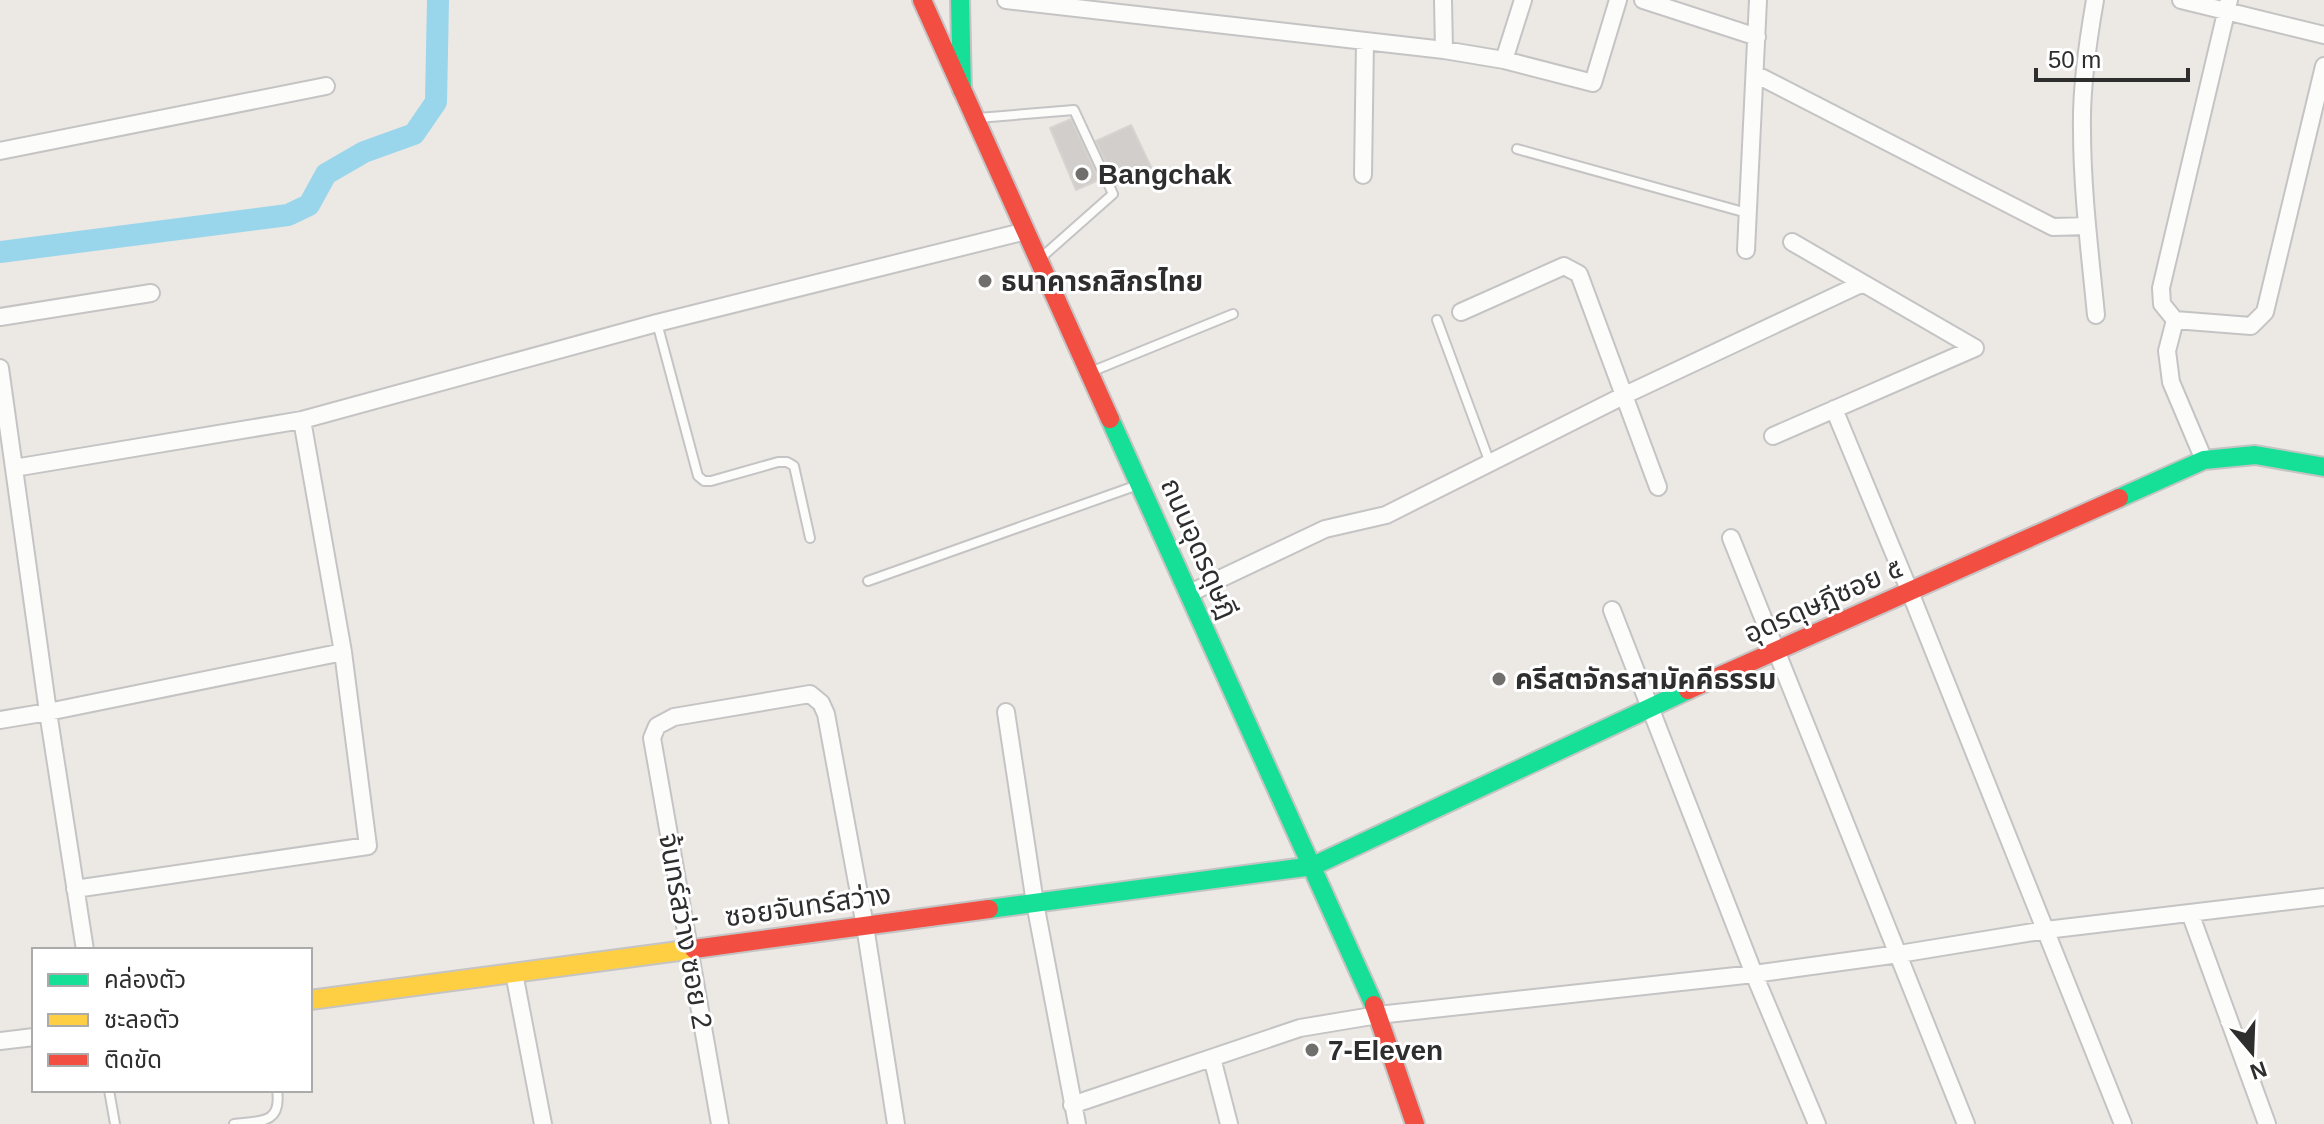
<svg xmlns="http://www.w3.org/2000/svg" width="2324" height="1124" font-family="Helvetica,'Noto Sans Thai',sans-serif">
<style>
.lines{fill:none;stroke-linecap:round;stroke-linejoin:round}
.canal{stroke:#99d6ec;stroke-width:22}
.building{fill:#d1cecb;stroke:#d7d4d0;stroke-width:2}
.lane-casing{stroke:#c5c4c5;stroke-width:12}
.street-casing{stroke:#c5c4c5;stroke-width:20}
.fast-casing{stroke:#c5c4c5;stroke-width:22}
.slow-casing{stroke:#c5c4c5;stroke-width:22}
.jam-casing{stroke:#c5c4c5;stroke-width:22}
.lane{stroke:#fcfcfb;stroke-width:8}
.street{stroke:#fcfcfb;stroke-width:16}
.fast{stroke:#16e098;stroke-width:18}
.slow{stroke:#ffcf43;stroke-width:18}
.jam{stroke:#f24e42;stroke-width:18}
.poi-dot{fill:#706f6e;stroke:#fff;stroke-width:3}
.labels{text-anchor:middle;stroke-width:6;stroke-linejoin:round;paint-order:stroke}
.poi-label{font-size:28px;font-weight:bold;fill:#2e2e2e;stroke:#fff;text-anchor:start}
.street-label{font-size:28px;fill:#2e2e2e;stroke:#fff}
</style>
<rect width="100%" height="100%" fill="#ece8e4"/>
<g class="lines">
<path class="canal" d="M0,252L288,215L309,205L326,174L364,152L414,134L436,102L438,0"/>
</g>
<path class="building" d="M1071,119L1099,180L1076,190L1050,128Z
M1131,125L1152,169L1116,185L1096,141Z"/>
<g class="lines">
<defs>
<path id="lane" d="M978,118L1074,110L1113,194L1043,256
M1517,149L1747,213
M1437,320L1490,463
M657,323L698,476L704,481H711L778,462H787L794,466L810,538
M1093,371L1233,314
M868,581L1135,486
M109,1090L115,1124
M234,1124C261,1121 282,1124 277,1090"/>
<path id="street" d="M1006,0L1444,50L1504,60L1593,83L1618,0
M1443,0L1444,50
M1643,0L1757,37
M2095,0C2088,40 2081,89 2082,129C2082,191 2090,253 2096,315
M2181,0L2324,35
M1504,60L1523,0
M1755,74L2053,227L2087,226
M0,151L326,86
M1363,175L1365,41
M1746,250L1758,0
M1461,312L1564,266L1579,274L1658,487
M0,317L151,293
M2175,320L2251,326L2265,312L2324,66
M0,368L48,712L85,950
M1834,409L1910,592L2123,1124
M1773,436L1975,348L1792,242
M2204,460L2171,382L2167,351L2175,320L2162,304L2161,288L2229,0
M14,468L302,420
M1731,538L1966,1124
M1190,593L1325,529L1386,515L1625,395L1863,283
M1612,610L1754,974L1817,1124
M343,652L302,420L657,323L1026,231
M1006,712L1035,903L1077,1124
M0,720L48,712L343,652L368,846L75,889
M2190,913L2267,1124
M514,973L543,1124
M0,1041L34,1037
M1212,1058L1229,1124
M1072,1105L1300,1028L1378,1015L1754,974L1899,954L2046,930L2324,897
M720,1124L652,738L657,726L674,717L810,694L821,703L826,714L865,926L896,1124"/>
<path id="fast" d="M960,0L962,90
M1110,419L1374,1005
M2119,498L2204,460L2255,455L2324,467
M989,909L1313,866L1688,690"/>
<path id="slow" d="M310,1000L694,949"/>
<path id="jam" d="M922,0L1110,419
M1688,690L2119,498
M694,949L989,909
M1374,1005L1415,1124"/>
</defs>
<use href="#lane" class="lane-casing"/>
<use href="#street" class="street-casing"/>
<use href="#fast" class="fast-casing"/>
<use href="#slow" class="slow-casing"/>
<use href="#jam" class="jam-casing"/>
<use href="#lane" class="lane"/>
<use href="#street" class="street"/>
<use href="#fast" class="fast"/>
<use href="#slow" class="slow"/>
<use href="#jam" class="jam"/>
</g>
<g class="poi-dot">
<circle cx="1082" cy="174" r="8"/>
<circle cx="985" cy="281" r="8"/>
<circle cx="1499" cy="679" r="8"/>
<circle cx="1312" cy="1050" r="8"/>
</g>
<g class="labels">
<g class="poi-label">
<text x="1098" y="184">Bangchak</text>
<text x="1001" y="291">ธนาคารกสิกรไทย</text>
<text x="1515" y="689">ครีสตจักรสามัคคีธรรม</text>
<text x="1328" y="1060">7-Eleven</text>
</g>
<g class="street-label">
<text transform="translate(1200 548) rotate(66)" y="10">ถนนอุดรดุษฎี</text>
<text transform="translate(1823 600) rotate(-24)" y="10">อุดรดุษฎีซอย ๕</text>
<text transform="translate(808 905) rotate(-8)" y="10">ซอยจันทร์สว่าง</text>
<text transform="translate(686 931) rotate(80)" y="10">จ้นทร์สว่าง ซอย 2</text>
</g>
</g>
<rect x="32" y="948" width="280" height="144" fill="#ffffff" stroke="#ababab" stroke-width="2"/>
<rect x="48" y="974" width="40" height="12" fill="#16e098" stroke="#ababab" stroke-width="2"/>
<text x="104" y="988" font-size="24" fill="#2e2e2e">คล่องตัว</text>
<rect x="48" y="1014" width="40" height="12" fill="#ffcf43" stroke="#ababab" stroke-width="2"/>
<text x="104" y="1028" font-size="24" fill="#2e2e2e">ชะลอตัว</text>
<rect x="48" y="1054" width="40" height="12" fill="#f24e42" stroke="#ababab" stroke-width="2"/>
<text x="104" y="1068" font-size="24" fill="#2e2e2e">ติดขัด</text>
<g transform="translate(2252 1052) rotate(161)" stroke="#ffffff" stroke-width="6" paint-order="stroke">
<path d="M0-6L14 30L0 20L-14 30Z" fill="#2e2e2e"/>
<text y="-12" font-size="22" font-weight="bold" text-anchor="middle" fill="#2e2e2e">N</text>
</g>
<path d="M2036 68v12h152v-12" fill="none" stroke="#2e2e2e" stroke-width="4"/>
<text x="2048" y="68" font-size="24" fill="#2e2e2e" stroke="#ffffff" stroke-width="6" paint-order="stroke">50 m</text>
</svg>
